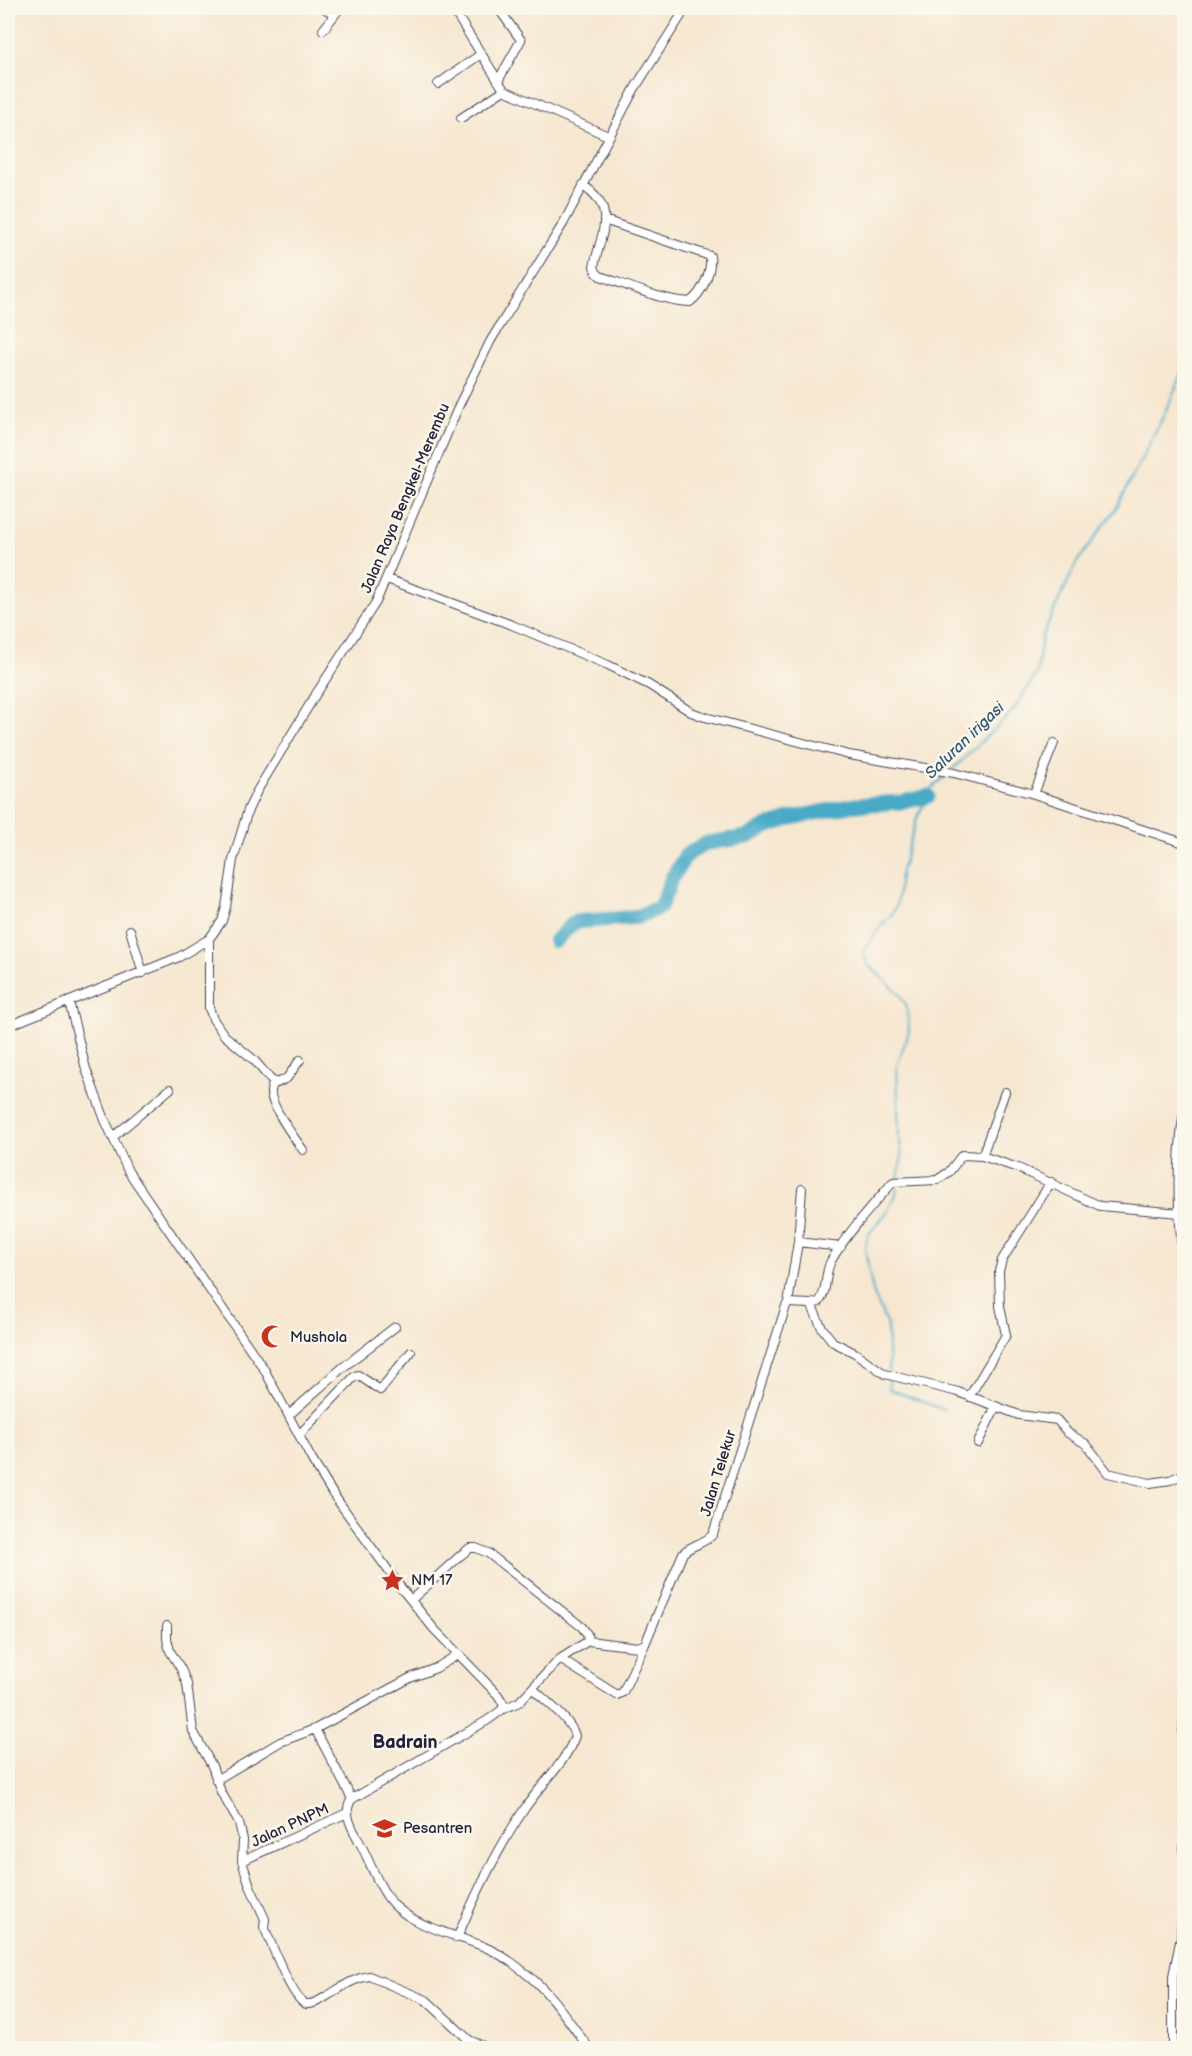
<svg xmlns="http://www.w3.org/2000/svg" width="1192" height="2056" font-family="'Balsamiq Sans',sans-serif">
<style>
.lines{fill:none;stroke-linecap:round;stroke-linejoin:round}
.stream{stroke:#48aac7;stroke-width:2}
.river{stroke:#48aac7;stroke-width:15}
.minor-casing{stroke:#424051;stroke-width:10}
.minor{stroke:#fff;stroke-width:8}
.labels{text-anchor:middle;stroke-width:5;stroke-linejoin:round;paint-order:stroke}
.street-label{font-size:15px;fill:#22223b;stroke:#fbf7ec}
.poi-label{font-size:15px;fill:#22223b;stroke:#fbf7ec;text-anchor:start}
.water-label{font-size:16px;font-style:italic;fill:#315873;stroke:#fbf7ec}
.quarter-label{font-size:18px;font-weight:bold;fill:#22223b;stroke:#fbf7ec}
</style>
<rect width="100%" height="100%" fill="#fbf7ec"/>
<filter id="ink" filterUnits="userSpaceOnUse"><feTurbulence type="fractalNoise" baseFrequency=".0167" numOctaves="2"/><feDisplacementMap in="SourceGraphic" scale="12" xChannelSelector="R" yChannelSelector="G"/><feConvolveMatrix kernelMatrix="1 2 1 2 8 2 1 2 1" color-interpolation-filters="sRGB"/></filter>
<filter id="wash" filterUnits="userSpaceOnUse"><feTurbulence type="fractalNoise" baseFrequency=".008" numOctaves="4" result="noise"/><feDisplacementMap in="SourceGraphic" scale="24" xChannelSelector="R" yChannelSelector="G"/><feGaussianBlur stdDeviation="1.35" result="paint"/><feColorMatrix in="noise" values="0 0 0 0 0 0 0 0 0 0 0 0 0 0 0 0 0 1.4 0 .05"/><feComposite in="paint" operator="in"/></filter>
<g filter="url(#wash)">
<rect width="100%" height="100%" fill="#f6e7d0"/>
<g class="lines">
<path class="stream" d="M953,769L1013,711L1037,673L1042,636L1077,562L1116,509L1163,417L1184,369
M898,1180L902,1154L899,1138L897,1065L909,1032L907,1007L899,993L867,964L863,952L881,925L892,914L897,904L900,875L917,818L931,789L946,775
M889,1371L887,1325L873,1292L865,1249L868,1235L887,1212L896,1195L897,1186
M889,1380V1389L944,1410"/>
<path class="river" d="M555,941L574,922L637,917L660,907L672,878L686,855L707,843L747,837L768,826L792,818L854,805L903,802L928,796"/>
</g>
</g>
<g filter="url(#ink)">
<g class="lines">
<defs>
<path id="minor" d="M324,8L334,15
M465,8L456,14L504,90L608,136
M323,30L340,8
M498,81L521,40L498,8
M438,84L481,54
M461,118L504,90
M583,185C617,208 602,231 594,266L596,272L600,276C627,285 662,301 690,302C702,293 712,272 710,256L604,220
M387,579L512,625L608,665L649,685L691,712L705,717L849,755L954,773L1034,794L1184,843
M1034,794L1054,743
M130,930L143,973
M209,939V1008L213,1019L224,1035L254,1060L271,1080L277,1083L287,1078L300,1060
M69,1002L86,1069L105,1120L128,1171L264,1369L312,1460L333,1494L401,1588L434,1629L498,1695L503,1703V1709L488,1720L352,1799C342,1812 352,1828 359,1841C370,1861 378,1888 394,1905C418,1929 460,1935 489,1949C502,1955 513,1963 524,1972C551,1992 569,2022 589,2048
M8,1026L179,957L209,939L222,921L226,907L233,860L248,810L257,791L316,694L376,602L460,403L491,340L563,224L635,88L686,8
M274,1082C273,1083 271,1090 271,1091C269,1104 295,1139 303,1150
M1184,1111C1176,1163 1177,1212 1184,1264
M113,1137L170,1089
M982,1156L1005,1092
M798,1242L841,1247
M788,1303L798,1242L802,1189
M811,1304L822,1328L833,1342L855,1353L885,1374L958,1392L1019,1415L1057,1420L1068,1433L1086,1444L1108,1473L1150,1483L1170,1480L1184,1474
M969,1397L1006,1335L1000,1306L999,1271L1002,1260L1051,1182
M289,1415L342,1368L395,1327
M299,1435L354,1377L358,1375L380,1390L411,1352
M978,1443L996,1406
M411,1600L461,1555L470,1548H476L488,1553L582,1627L587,1634L588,1641
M167,1626V1639L170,1651L181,1669L187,1684L193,1731L212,1766L221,1792L239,1823L243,1840L242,1861L250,1886L265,1919L264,1927C271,1942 292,2000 306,2004C313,2005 321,2000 327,1996C341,1988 353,1978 369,1976L426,2000L469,2040L488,2048
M560,1659L617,1695L623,1692L645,1644
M503,1709L519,1702L560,1659L588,1641L638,1647L645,1644L683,1553C692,1544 705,1544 713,1534L786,1306L788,1303L811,1304L819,1302C828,1291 824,1274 831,1261C847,1233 872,1206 893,1182L937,1180L949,1172L962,1155L982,1156L1018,1168L1100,1206L1180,1213
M1184,1717L1182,1754L1184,1778
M315,1729L352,1799
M216,1780L280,1742L315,1729L410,1678L436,1668L459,1654
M1184,1825V1864
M242,1861L347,1813
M457,1938C476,1893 498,1848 525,1808C541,1784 565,1764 575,1736C572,1721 545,1700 533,1689
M1173,2048V1976L1181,1937L1184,1880"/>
</defs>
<use href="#minor" class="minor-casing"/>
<use href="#minor" class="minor"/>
</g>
</g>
<defs>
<symbol id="mosque-bare" viewBox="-9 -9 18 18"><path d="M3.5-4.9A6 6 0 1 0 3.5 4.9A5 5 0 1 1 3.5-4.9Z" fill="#c8321e" stroke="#fbf7ec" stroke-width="2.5" paint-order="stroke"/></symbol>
<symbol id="sight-bare" viewBox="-9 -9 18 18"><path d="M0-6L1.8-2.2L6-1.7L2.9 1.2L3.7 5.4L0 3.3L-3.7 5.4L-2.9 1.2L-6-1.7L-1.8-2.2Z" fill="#c8321e" stroke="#fbf7ec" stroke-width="2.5" paint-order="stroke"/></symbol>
<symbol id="school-bare" viewBox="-9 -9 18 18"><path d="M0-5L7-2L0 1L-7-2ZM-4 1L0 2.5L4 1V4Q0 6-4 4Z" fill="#c8321e" stroke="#fbf7ec" stroke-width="2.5" paint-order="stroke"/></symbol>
</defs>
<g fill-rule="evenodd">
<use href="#mosque-bare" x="256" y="1320" width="33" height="33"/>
<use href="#sight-bare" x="376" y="1564" width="33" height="33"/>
<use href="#school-bare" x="368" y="1812" width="33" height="33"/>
</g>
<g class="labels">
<g class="street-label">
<text transform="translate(405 498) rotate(-67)" y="5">Jalan Raya Bengkel-Merembu</text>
<text transform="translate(718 1473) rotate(-73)" y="5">Jalan Telekur</text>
<text transform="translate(290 1825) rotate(-25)" y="5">Jalan PNPM</text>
</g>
<g class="poi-label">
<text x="290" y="1342">Mushola</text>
<text x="411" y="1585">NM 17</text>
<text x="403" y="1833">Pesantren</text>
</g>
<g class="water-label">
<text transform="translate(964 740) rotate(-44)" y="6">Saluran irigasi</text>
</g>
<g class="quarter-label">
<text x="405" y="1748">Badrain</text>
</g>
</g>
<rect width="1192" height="2056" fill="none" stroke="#fbf7ec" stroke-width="30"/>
</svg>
